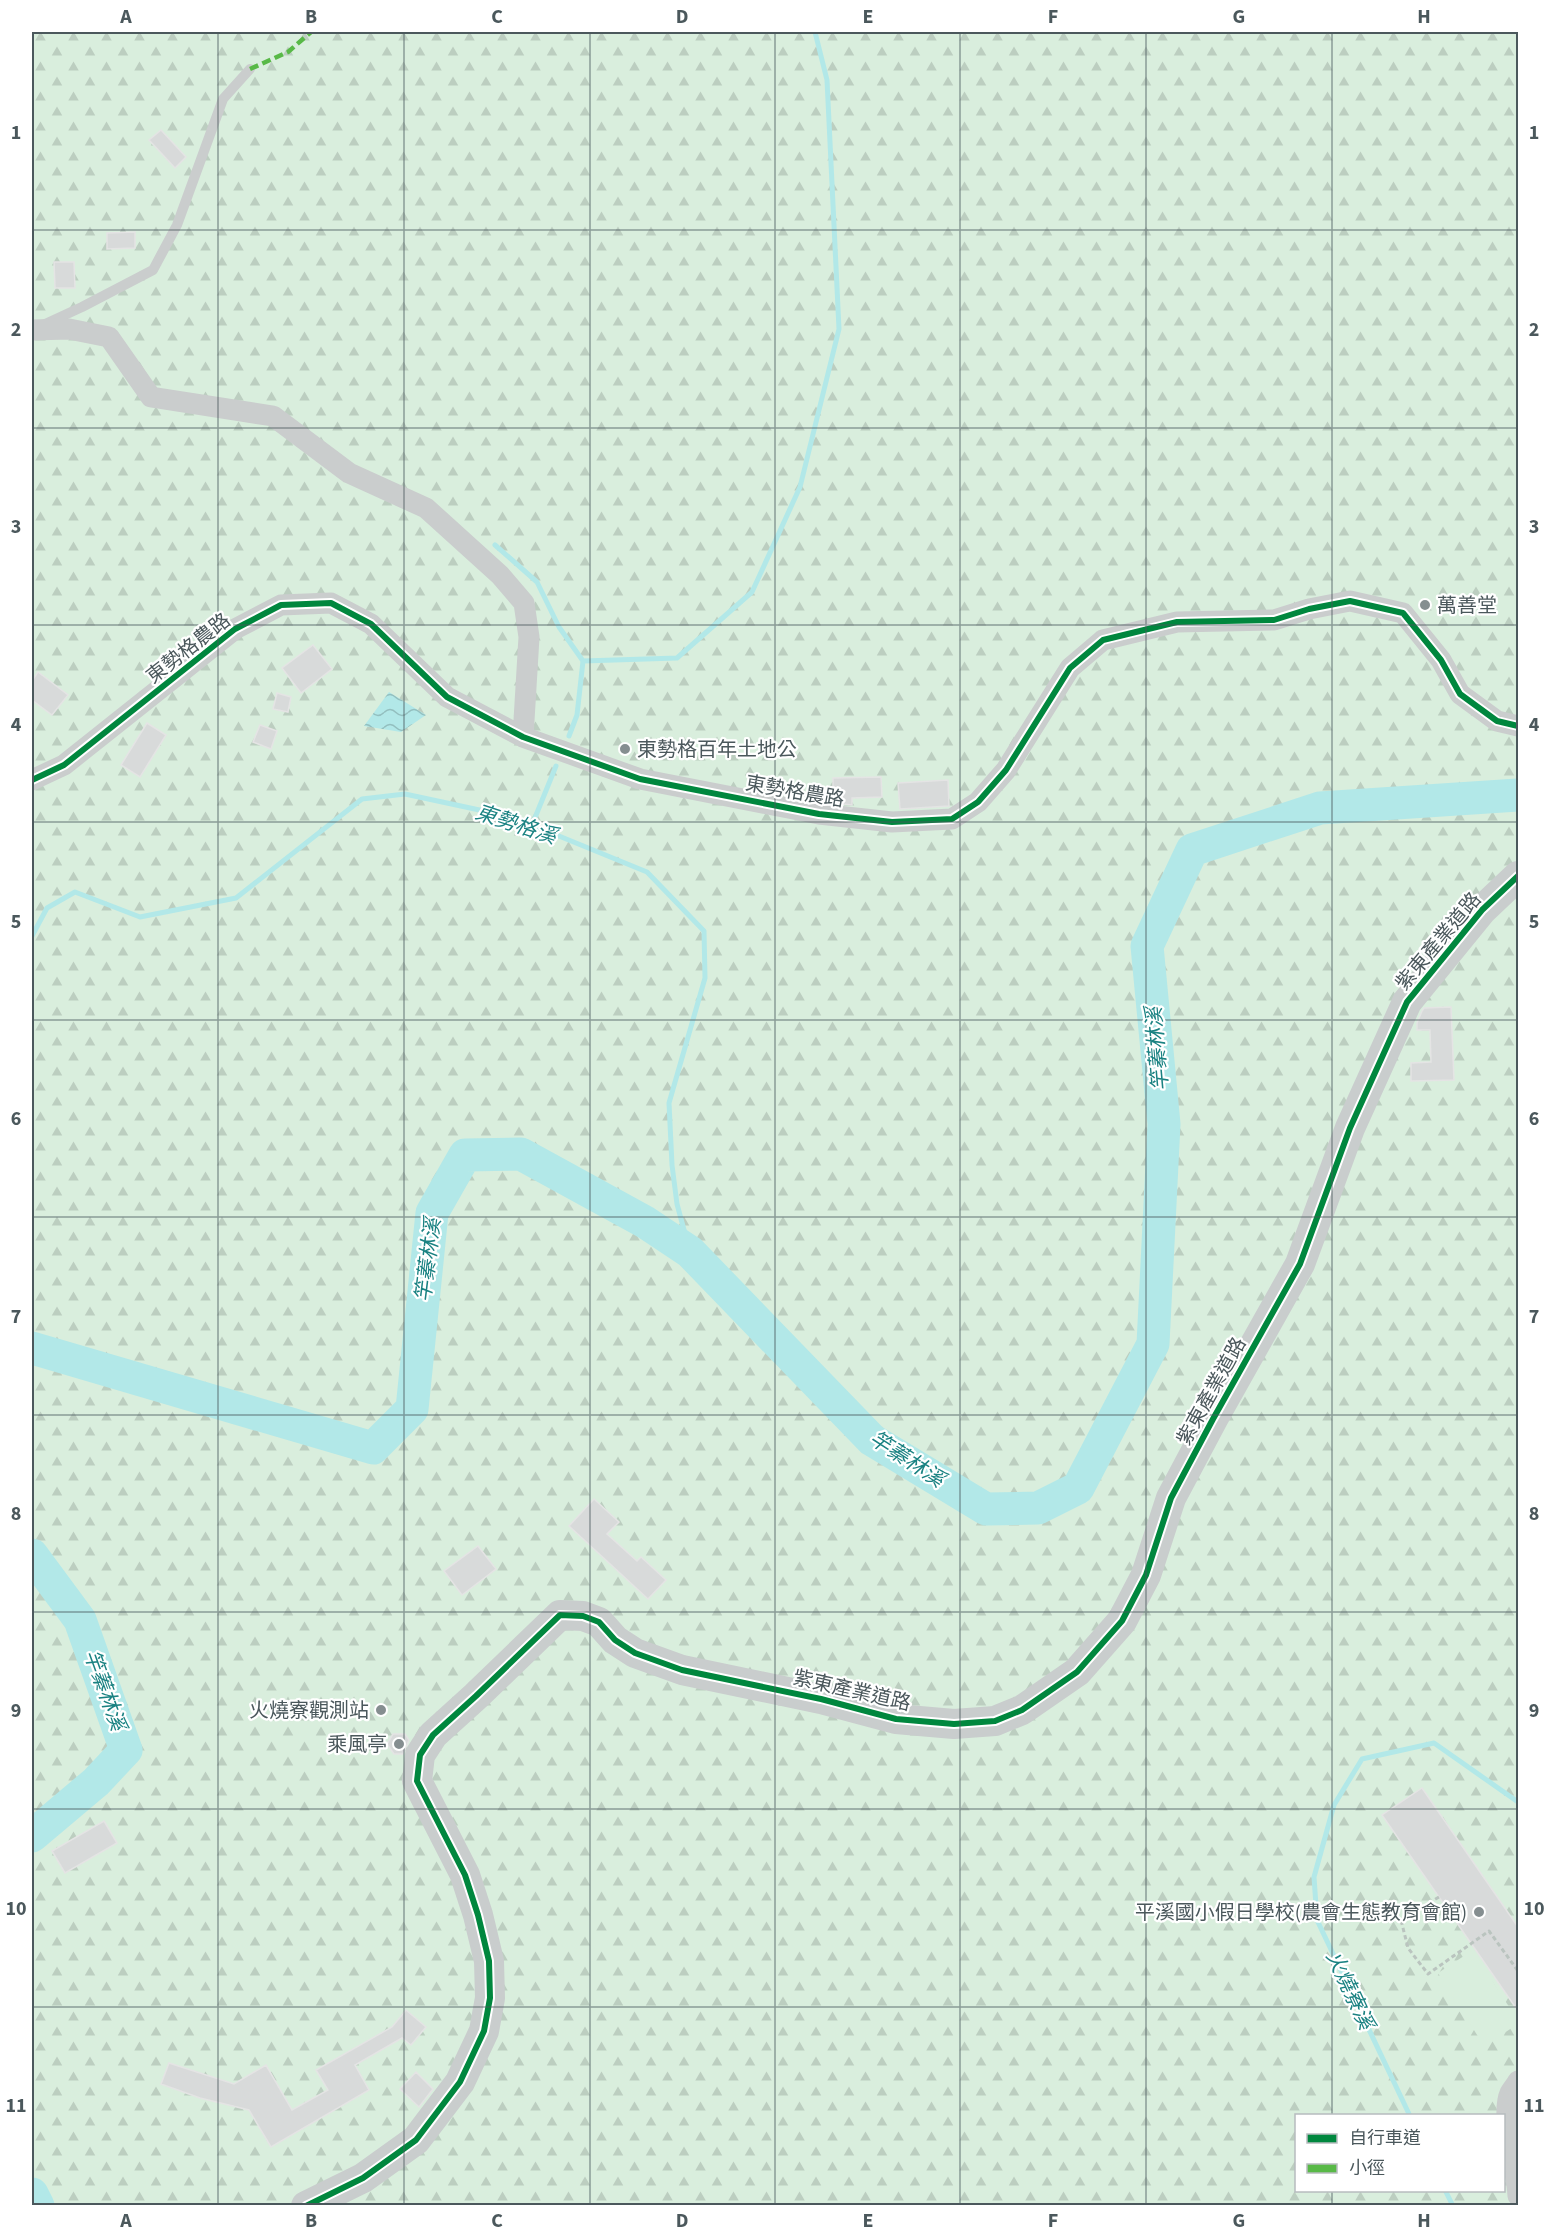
<svg xmlns="http://www.w3.org/2000/svg" width="1550" height="2237" font-family="'Source Sans 3','Noto Sans TC',sans-serif">
<style>
.forest{fill:url(#forest-firs);fill-rule:evenodd}
.pitch{fill:#d9eedd}
.water{fill:url(#water-waves)}
.lines{fill:none;stroke-linecap:round;stroke-linejoin:round}
.stream{stroke:#b2e8e8;stroke-width:5}
.river{stroke:#b2e8e8;stroke-width:33}
.building{fill:#d8dada;stroke:#e4e4e4;stroke-width:1.5}
.path{stroke:#bac4bf;stroke-width:3;stroke-dasharray:4.5 3;stroke-linecap:butt}
.lane{stroke:#cacdcd;stroke-width:10}
.street{stroke:#cacdcd;stroke-width:21}
.secondary{stroke:#c9cdcd;stroke-width:30}
.quiet{stroke:#58b947;stroke-width:4.5;stroke-dasharray:9 4.5;stroke-linecap:butt}
.cycleway-casing{stroke:#fff;stroke-width:10}
.cycleway{stroke:#00873e;stroke-width:6}
.grid{fill:none;stroke:#4b585c;stroke-width:1.5;stroke-opacity:0.55}
.poi-dot{fill:#858e90;stroke:#fff;stroke-width:2}
.labels{text-anchor:middle;stroke-width:4.5;stroke-linejoin:round;paint-order:stroke}
.poi-label{font-size:20px;fill:#4b585c;stroke:#fff;text-anchor:end}
.street-label{font-size:20px;fill:#4b585c;stroke:#fff}
.water-label{font-size:21px;font-style:italic;fill:#1a8282;stroke:#fff}
.neatline{fill:none;stroke:#4b585c;stroke-width:2}
.grid-label{font-size:20px;text-anchor:middle;font-weight:bold;fill:#4b585c}
</style>
<defs>
<pattern id="forest-firs" width="22" height="20" patternUnits="userSpaceOnUse" patternTransform="scale(1.5)"><rect width="22" height="20" fill="#d9eedd"/><path d="M5 1l3.5 6h-7zM16 11l3.5 6h-7z" fill="#bccec0"/></pattern>
<pattern id="water-waves" width="16" height="10" patternUnits="userSpaceOnUse" patternTransform="scale(1.5)"><rect width="16" height="10" fill="#b2e8e8"/><path d="M0 5q4-4 8 0t8 0" fill="none" stroke="#93bfbf"/></pattern>
</defs>
<rect width="100%" height="100%" fill="#f2f2f2"/>
<path class="forest" d="M32,32H1518V2205L32,2206ZM1296,2116H1504V2190H1296Z"/>
<path class="pitch" d="M1473,1950L1518,2021V2024L1484,2046L1438,1973Z"/>
<path class="water" d="M389,692L426,715L401,732L364,726Z"/>
<g class="lines">
<path class="stream" d="M495,545L537,582L559,627L583,661
M569,736L577,715L583,661L677,658L752,592L800,487L839,329L827,80L815,32
M532,825L556,766
M32,936L47,908L75,892L140,917L236,898L362,799L405,794L498,814L532,825L647,872L704,931L705,978L669,1103L672,1165L677,1204L690,1252
M1410,2116L1317,1920L1314,1877L1334,1805L1362,1759L1434,1743L1518,1802
M1445,2190L1453,2206"/>
<path class="river" d="M32,1348L373,1448L412,1409L432,1213L465,1155L521,1154L645,1222L690,1252L872,1440L986,1509L1038,1508L1078,1488L1153,1344L1164,1124L1147,946L1192,850L1320,808L1518,795
M32,1555L80,1620L126,1750L96,1782L32,1836
M32,2194L38,2206"/>
</g>
<path class="building" d="M161,130L186,157L175,168L149,140Z
M135,232V248L107,249V233Z
M54,262H74L75,288H55Z
M313,645L332,669L301,693L282,668Z
M38,672L68,695L52,715L32,700V681Z
M277,693L291,697L288,712L273,709Z
M147,723L166,735L140,777L121,765Z
M260,725L277,731L271,749L253,742Z
M881,777L882,797L852,798V805L833,803V778Z
M948,780L949,806L900,809L898,783Z
M1451,1007L1454,1080L1411,1081V1063L1431,1062L1430,1030H1417V1023L1422,1011L1424,1008Z
M594,1499L619,1522L607,1534L637,1561L641,1557L666,1580L648,1599L569,1526Z
M478,1546L496,1569L462,1595L444,1571Z
M393,1734H405L409,1740L403,1754H394L387,1744Z
M1422,1788L1518,1927V2011L1382,1815Z
M104,1821L117,1843L65,1873L52,1851Z
M406,2010L426,2027L411,2045L402,2038L355,2065L369,2090L271,2147L249,2110L200,2098L161,2084L169,2063L234,2084L266,2065L292,2110L328,2090L316,2070L392,2027Z
M416,2072L433,2089L419,2107L400,2089Z"/>
<g class="lines">
<path class="path" d="M1439,1897L1401,1920L1408,1948L1428,1974L1489,1931L1518,1971"/>
<path class="lane" d="M43,325L82,307L153,270L177,225L223,99L250,69"/>
<path class="street" d="M32,330L69,329L109,337L151,397L273,416L349,473L426,508L500,575L524,603L529,637L523,737
M32,780L64,765L235,629L281,605L331,603L371,624L447,697L523,737L640,779L819,814L892,822L952,819L978,802L1006,770L1070,668L1103,640L1177,622L1274,620L1309,609L1350,601L1403,613L1441,660L1460,694L1497,721L1518,726
M1518,2081C1516,2085 1512,2089 1510,2093C1500,2115 1517,2171 1518,2196"/>
<path class="secondary" d="M306,2206L363,2178L416,2140L460,2082L484,2031L490,1998L489,1961L478,1915L465,1875L417,1781L420,1755L433,1735L476,1696L560,1615L583,1616L599,1622L615,1640L635,1653L682,1670L821,1699L896,1719L954,1724L995,1721L1022,1710L1077,1672L1122,1621L1146,1575L1171,1498L1213,1419L1300,1264L1350,1128L1407,1002L1482,910L1518,876"/>
<path class="quiet" d="M250,69L288,52L311,32"/>
<defs>
<path id="cycleway" d="M32,780L64,765L235,629L281,605L331,603L371,624L447,697L523,737L640,779L819,814L892,822L952,819L978,802L1006,770L1070,668L1103,640L1177,622L1274,620L1309,609L1350,601L1403,613L1441,660L1460,694L1497,721L1518,726
M306,2206L363,2178L416,2140L460,2082L484,2031L490,1998L489,1961L478,1915L465,1875L417,1781L420,1755L433,1735L476,1696L560,1615L583,1616L599,1622L615,1640L635,1653L682,1670L821,1699L896,1719L954,1724L995,1721L1022,1710L1077,1672L1122,1621L1146,1575L1171,1498L1213,1419L1300,1264L1350,1128L1407,1002L1482,910L1518,876"/>
</defs>
<use href="#cycleway" class="cycleway-casing"/>
<use href="#cycleway" class="cycleway"/>
</g>
<path class="grid" d="M218,32V2206M404,32V2206M590,32V2206M775,32V2206M960,32V2206M1146,32V2206M1332,32V2116M32,230H1518M32,428H1518M32,625H1518M32,822H1518M32,1020H1518M32,1217H1518M32,1415H1518M32,1612H1518M32,1809H1518M32,2007H1518M1332,2190V2206"/>
<g class="poi-dot">
<circle cx="1425" cy="605" r="6"/>
<circle cx="625" cy="749" r="6"/>
<circle cx="381" cy="1710" r="6"/>
<circle cx="399" cy="1744" r="6"/>
<circle cx="1479" cy="1912" r="6"/>
</g>
<g class="labels">
<g class="poi-label">
<text x="1437" y="612" text-anchor="start">萬善堂</text>
<text x="637" y="756" text-anchor="start">東勢格百年土地公</text>
<text x="369" y="1717">火燒寮觀測站</text>
<text x="387" y="1751">乘風亭</text>
<text x="1467" y="1919">平溪國小假日學校(農會生態教育會館)</text>
</g>
<g class="street-label">
<text transform="translate(188 648) rotate(-38)" y="7">東勢格農路</text>
<text transform="translate(795 791) rotate(10)" y="7">東勢格農路</text>
<text transform="translate(1438 941) rotate(-50)" y="7">紫東產業道路</text>
<text transform="translate(1211 1391) rotate(-61)" y="7">紫東產業道路</text>
<text transform="translate(852 1690) rotate(13)" y="7">紫東產業道路</text>
</g>
<g class="water-label">
<text transform="translate(516 824) rotate(18)" y="7">東勢格溪</text>
<text transform="translate(1157 1049) rotate(-95)" y="7">竿蓁林溪</text>
<text transform="translate(428 1260) rotate(-83)" y="7">竿蓁林溪</text>
<text transform="translate(907 1459) rotate(33)" y="7">竿蓁林溪</text>
<text transform="translate(105 1690) rotate(70)" y="7">竿蓁林溪</text>
<text transform="translate(1350 1990) rotate(65)" y="7">火燒寮溪</text>
</g>
</g>
<rect width="1550" height="2237" fill="none" stroke="#ffffff" stroke-width="66"/>
<rect x="1295" y="2114" width="210" height="78" fill="#ffffff" stroke="#b7bcbe" stroke-width="1.5"/>
<rect x="1307" y="2134" width="30" height="9" fill="#00873e" stroke="#b7bcbe" stroke-width="1.5"/>
<text x="1349" y="2144" font-size="18" fill="#4b585c">自行車道</text>
<rect x="1307" y="2164" width="30" height="9" fill="#58b947" stroke="#b7bcbe" stroke-width="1.5"/>
<text x="1349" y="2174" font-size="18" fill="#4b585c">小徑</text>
<rect x="33" y="33" width="1484" height="2171" class="neatline"/>
<g class="grid-label">
<text x="126" y="23">A</text>
<text x="311" y="23">B</text>
<text x="497" y="23">C</text>
<text x="682" y="23">D</text>
<text x="868" y="23">E</text>
<text x="1053" y="23">F</text>
<text x="1239" y="23">G</text>
<text x="1424" y="23">H</text>
<text x="16" y="139">1</text>
<text x="1534" y="139">1</text>
<text x="16" y="336">2</text>
<text x="1534" y="336">2</text>
<text x="16" y="533">3</text>
<text x="1534" y="533">3</text>
<text x="16" y="731">4</text>
<text x="1534" y="731">4</text>
<text x="16" y="928">5</text>
<text x="1534" y="928">5</text>
<text x="16" y="1125">6</text>
<text x="1534" y="1125">6</text>
<text x="16" y="1323">7</text>
<text x="1534" y="1323">7</text>
<text x="16" y="1520">8</text>
<text x="1534" y="1520">8</text>
<text x="16" y="1717">9</text>
<text x="1534" y="1717">9</text>
<text x="16" y="1915">10</text>
<text x="1534" y="1915">10</text>
<text x="16" y="2112">11</text>
<text x="1534" y="2112">11</text>
<text x="126" y="2227">A</text>
<text x="311" y="2227">B</text>
<text x="497" y="2227">C</text>
<text x="682" y="2227">D</text>
<text x="868" y="2227">E</text>
<text x="1053" y="2227">F</text>
<text x="1239" y="2227">G</text>
<text x="1424" y="2227">H</text>
</g>
</svg>
